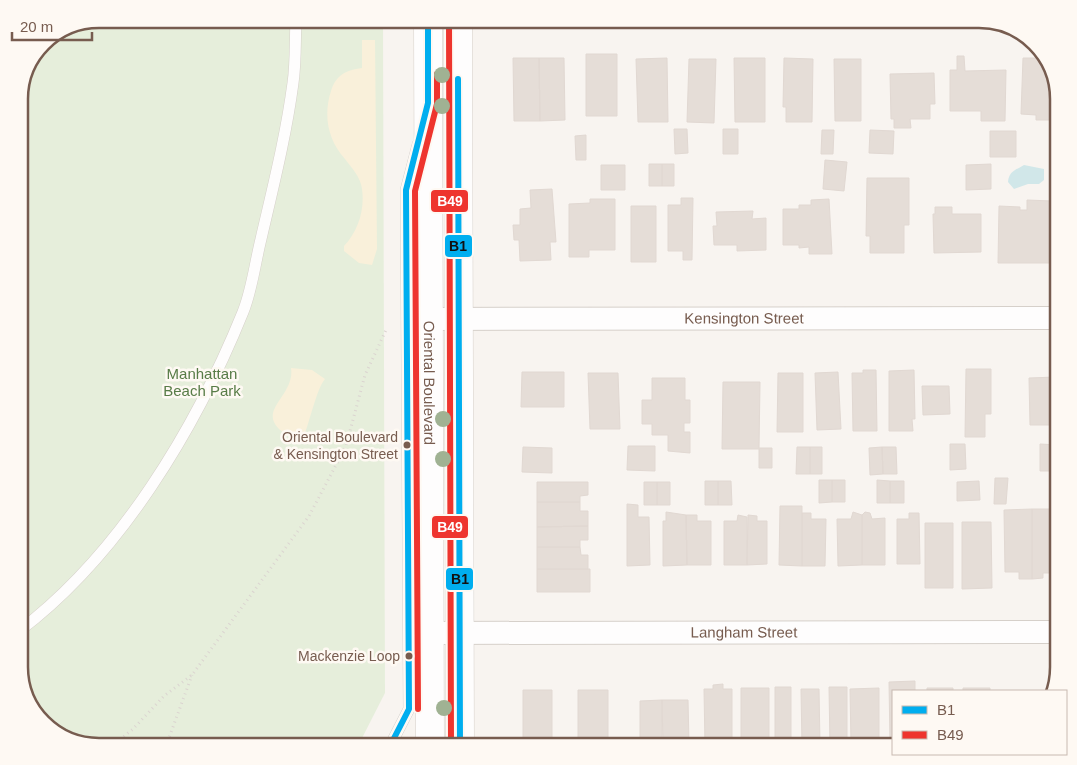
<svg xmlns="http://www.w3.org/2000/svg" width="1077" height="765" font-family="Arial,sans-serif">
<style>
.green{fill:#e6eedb}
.sand{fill:#f9f0da}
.water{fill:#d1e7e9}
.building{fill:#e5ddd7;stroke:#e1d8d2}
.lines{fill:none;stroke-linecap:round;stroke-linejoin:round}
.service-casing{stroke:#d6d0ca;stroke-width:12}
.minor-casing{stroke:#d6d0ca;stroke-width:24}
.tertiary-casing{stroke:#d6d0ca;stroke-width:29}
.path{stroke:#dbd4d0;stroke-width:3;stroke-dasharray:1 4;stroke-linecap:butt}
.service{stroke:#fefdfd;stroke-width:11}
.minor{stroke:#fefdfd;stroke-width:22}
.tertiary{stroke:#fefdfd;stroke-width:28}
.bus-1-casing{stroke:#fef9f3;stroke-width:10}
.bus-2-casing{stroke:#fef9f3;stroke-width:10}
.bus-1{stroke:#00aeef;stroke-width:6}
.bus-2{stroke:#ee352e;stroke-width:6}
.tree{fill:#a0b293}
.bus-dot{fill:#775c4f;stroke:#fef9f3;stroke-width:2}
.labels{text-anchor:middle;stroke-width:5;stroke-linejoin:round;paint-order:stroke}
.bus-label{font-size:14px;fill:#775c4f;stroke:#fef9f3;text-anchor:end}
.street-label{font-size:15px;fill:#775c4f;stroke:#fef9f3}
.park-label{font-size:15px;fill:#587c47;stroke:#fef9f3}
.rim{fill:none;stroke:#775c4f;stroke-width:2.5}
.line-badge{stroke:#fef9f3;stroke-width:2}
.badge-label{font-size:14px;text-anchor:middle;font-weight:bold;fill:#fff}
.pale-badge-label{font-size:14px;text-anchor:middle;font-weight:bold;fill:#111}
</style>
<rect width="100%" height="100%" fill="#f8f4f0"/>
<path class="green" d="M99,19H383L385,693L358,746H98L50,730L29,706L19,671V93L46,39Z"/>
<path class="sand" d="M362,40H375L377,249L372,265L359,263L344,251V246C358,231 365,210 362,189C361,178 352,168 345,159C328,140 323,116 331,91C336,75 346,70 362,68Z
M291,368L312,370L325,379C316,389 309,427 301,443C241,414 296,401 291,368Z"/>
<path class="water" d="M1024,165L1044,169V180L1039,184H1028L1014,189L1008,182C1009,171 1016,170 1024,165Z"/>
<path class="building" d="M586,54H617V116H586Z
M957,56H964L965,71L1006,70L1005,121H981V111H950V70H957Z
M513,58H539L540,121H514Z
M539,58H564L565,120L540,121Z
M667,58L668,122H638L636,59Z
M734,58H765V122H735Z
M784,58L813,59L812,122H786V107H783Z
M1023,58H1046L1050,63L1058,98V120H1036V115L1021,114Z
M689,59H716L714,123L687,122Z
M834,59H861V121H835Z
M934,73L935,104H930V119H910L911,128H894V119H891L890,74Z
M674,129H687L688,153L675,154Z
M723,129H738V154H723Z
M822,130H834L833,154H821Z
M870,130L894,131L893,154L869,153Z
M990,131H1016V157H990Z
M586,135V160H576L575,136Z
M825,160L847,162L844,191L823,189Z
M649,164H662V186H649Z
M662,164H674V186H662Z
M991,164V189L966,190V165Z
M601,165H625V190H601Z
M867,178H909V225H904V253H870V236H866Z
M552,189L556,242H550L551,260L520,261L519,240H514L513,225H520V209L531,208L530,190Z
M681,198H693L692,260H683V251H668V205H681Z
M590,199H615V250H589V257H569V204L590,203Z
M829,199L832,254H809V247L799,248V245H783V209H799V205H811V200Z
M1027,200L1052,201V245H1056L1055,263H998L999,206L1020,207V210H1027Z
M631,206H656V262H631Z
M935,207H952V214H981V252L934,253L933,214H935Z
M753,211L752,219L766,218V250L737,251V245H714L713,226H717L716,212Z
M966,369H991V414H985V437H965Z
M863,370H876L877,431H853L852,373H863Z
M914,370L915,419H912L913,431H889V371Z
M522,372H564V407H521Z
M838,372L841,429L817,430L815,373Z
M588,373H618L620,429H590Z
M778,373H803V432H777Z
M1056,377L1057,425H1030L1029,378Z
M652,378H685V400H690V423H684V432H690V453L668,451V435H652V424H642V400H652Z
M723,382H760L759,448H772V468H759V449H722Z
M922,386H949L950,414L923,415Z
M950,444H965L966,469L950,470Z
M1040,444L1058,445V471H1040Z
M628,446H655V471L627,470Z
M523,447L552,448V473L522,472Z
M797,447H810V474H796Z
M810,447H822V474H810Z
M882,447H896L897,474H883Z
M882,447L883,474L870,475L869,448Z
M995,478H1008L1006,504H994Z
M1055,478H1058V503H1055Z
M819,480H832V502L819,503Z
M832,480H845V502H832Z
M877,480L890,481V503H877Z
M705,481H718V505H705Z
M718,481H731L732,505H718Z
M890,481H904V503H890Z
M979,481L980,500L957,501V482Z
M537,482H588V495L580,496V502H537Z
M644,482H657V505H644Z
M657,482H670V505H657Z
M537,502H580V511H588V526L537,527Z
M627,504L638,505V517H649L650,565L627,566Z
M780,506H802V566L779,565Z
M1032,509H1057L1058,573H1043V578L1032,579Z
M1032,509V579H1019V572H1005L1004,510Z
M666,512L686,515L687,565L663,566V521H666Z
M853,512L862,515V565L838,566L837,519H851Z
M865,512L870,513L872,519L885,518V565H862V515Z
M802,513H811V519H826L825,566H802Z
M909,513H919L920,564H897V519H909Z
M686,515H697V521H711V565H687Z
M738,515L747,517V565H724V521H737Z
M748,515L757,516V521H767V564L747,565Z
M962,522H991L992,588L962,589Z
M925,523H953V588H925Z
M588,526V540H580V547H537V527Z
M537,547H580L581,555H588V569H537Z
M537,569H590V592H537Z
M915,681V691H893V742H890L889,682Z
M723,684V689H732V744H728V746H705L704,689H713V685Z
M775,687H791V746H775Z
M829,687H847V746H830Z
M741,688H769V744H741Z
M879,688V744H851L850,689Z
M927,688H953V691H927Z
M963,688H990V691H963Z
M801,689H819L820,746H802Z
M523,690H552V746H523Z
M578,690H608V746H578Z
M662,700H688L689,744L663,745Z
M662,700V746H640V701Z"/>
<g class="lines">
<defs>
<path id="service" d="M19,631C120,555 196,428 243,312C252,290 255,263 261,239C273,187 286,136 293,83C296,62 295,40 296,19
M390,746L409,709L406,190L418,144"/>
<g id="minor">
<path id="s1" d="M429,319L1058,318"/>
<path id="s2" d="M430,633L1058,632"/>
</g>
<g id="tertiary">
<path id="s3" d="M428,19L430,746"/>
<path d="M458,19L460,746"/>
</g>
</defs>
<use href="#service" class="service-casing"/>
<use href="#minor" class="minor-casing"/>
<use href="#tertiary" class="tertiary-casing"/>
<path class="path" d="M112,746L133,729L164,696L192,675L309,516L346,446L365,375L386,330
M166,746L192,675"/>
<use href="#service" class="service"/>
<use href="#minor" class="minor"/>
<use href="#tertiary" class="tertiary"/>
<defs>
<path id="bus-1" d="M458,79L460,746
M390,746L409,709L406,190L428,103V19"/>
<path id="bus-2" d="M449,19L451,746
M418,709L415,191L437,104V74"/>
</defs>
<use href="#bus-1" class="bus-1-casing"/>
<use href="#bus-2" class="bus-2-casing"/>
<use href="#bus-1" class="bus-1"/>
<use href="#bus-2" class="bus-2"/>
</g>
<g class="tree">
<circle cx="442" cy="75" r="8"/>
<circle cx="442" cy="106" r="8"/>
<circle cx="443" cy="419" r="8"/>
<circle cx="443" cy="459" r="8"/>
<circle cx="444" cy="708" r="8"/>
</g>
<g class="bus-dot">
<circle cx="407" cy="445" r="4.5"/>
<circle cx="409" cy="656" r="4.5"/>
</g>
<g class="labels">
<g class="bus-label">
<text x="398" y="442">Oriental Boulevard<tspan x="398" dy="17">&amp; Kensington Street</tspan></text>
<text x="400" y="661">Mackenzie Loop</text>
</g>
<g class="street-label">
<text dy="5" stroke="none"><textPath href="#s1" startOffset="315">Kensington Street</textPath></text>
<text dy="5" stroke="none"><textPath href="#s3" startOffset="364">Oriental Boulevard</textPath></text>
<text dy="5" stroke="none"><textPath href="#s2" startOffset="314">Langham Street</textPath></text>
</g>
<g class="park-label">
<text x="202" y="379">Manhattan<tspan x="202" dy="17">Beach Park</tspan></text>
</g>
</g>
<path d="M0 0H1077V765H0ZM99 28H979A71 71 0 0 1 1050 99V667A71 71 0 0 1 979 738H99A71 71 0 0 1 28 667V99A71 71 0 0 1 99 28Z" fill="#fef9f3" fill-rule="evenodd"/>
<path class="rim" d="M99 28H979A71 71 0 0 1 1050 99V667A71 71 0 0 1 979 738H99A71 71 0 0 1 28 667V99A71 71 0 0 1 99 28Z"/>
<g class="line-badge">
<rect x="430" y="189" width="39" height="24" rx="5" fill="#ee352e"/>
<rect x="444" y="234" width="29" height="24" rx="5" fill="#00aeef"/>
<rect x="431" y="515" width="38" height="24" rx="5" fill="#ee352e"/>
<rect x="445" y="567" width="29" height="24" rx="5" fill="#00aeef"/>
</g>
<g class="badge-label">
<text x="450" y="206">B49</text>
<text x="450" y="532">B49</text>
</g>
<g class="pale-badge-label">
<text x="458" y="251">B1</text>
<text x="460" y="584">B1</text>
</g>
<rect x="892" y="690" width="175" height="65" fill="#fef9f3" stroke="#c8bab1"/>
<rect x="902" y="706" width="25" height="8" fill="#00aeef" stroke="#c8bab1"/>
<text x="937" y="715" font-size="15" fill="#775c4f">B1</text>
<rect x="902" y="731" width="25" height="8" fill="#ee352e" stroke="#c8bab1"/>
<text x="937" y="740" font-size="15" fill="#775c4f">B49</text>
<path d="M12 32v8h80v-8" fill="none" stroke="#775c4f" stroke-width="2.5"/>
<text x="20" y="32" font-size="15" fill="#775c4f" stroke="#fef9f3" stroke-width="4" paint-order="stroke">20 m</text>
</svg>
